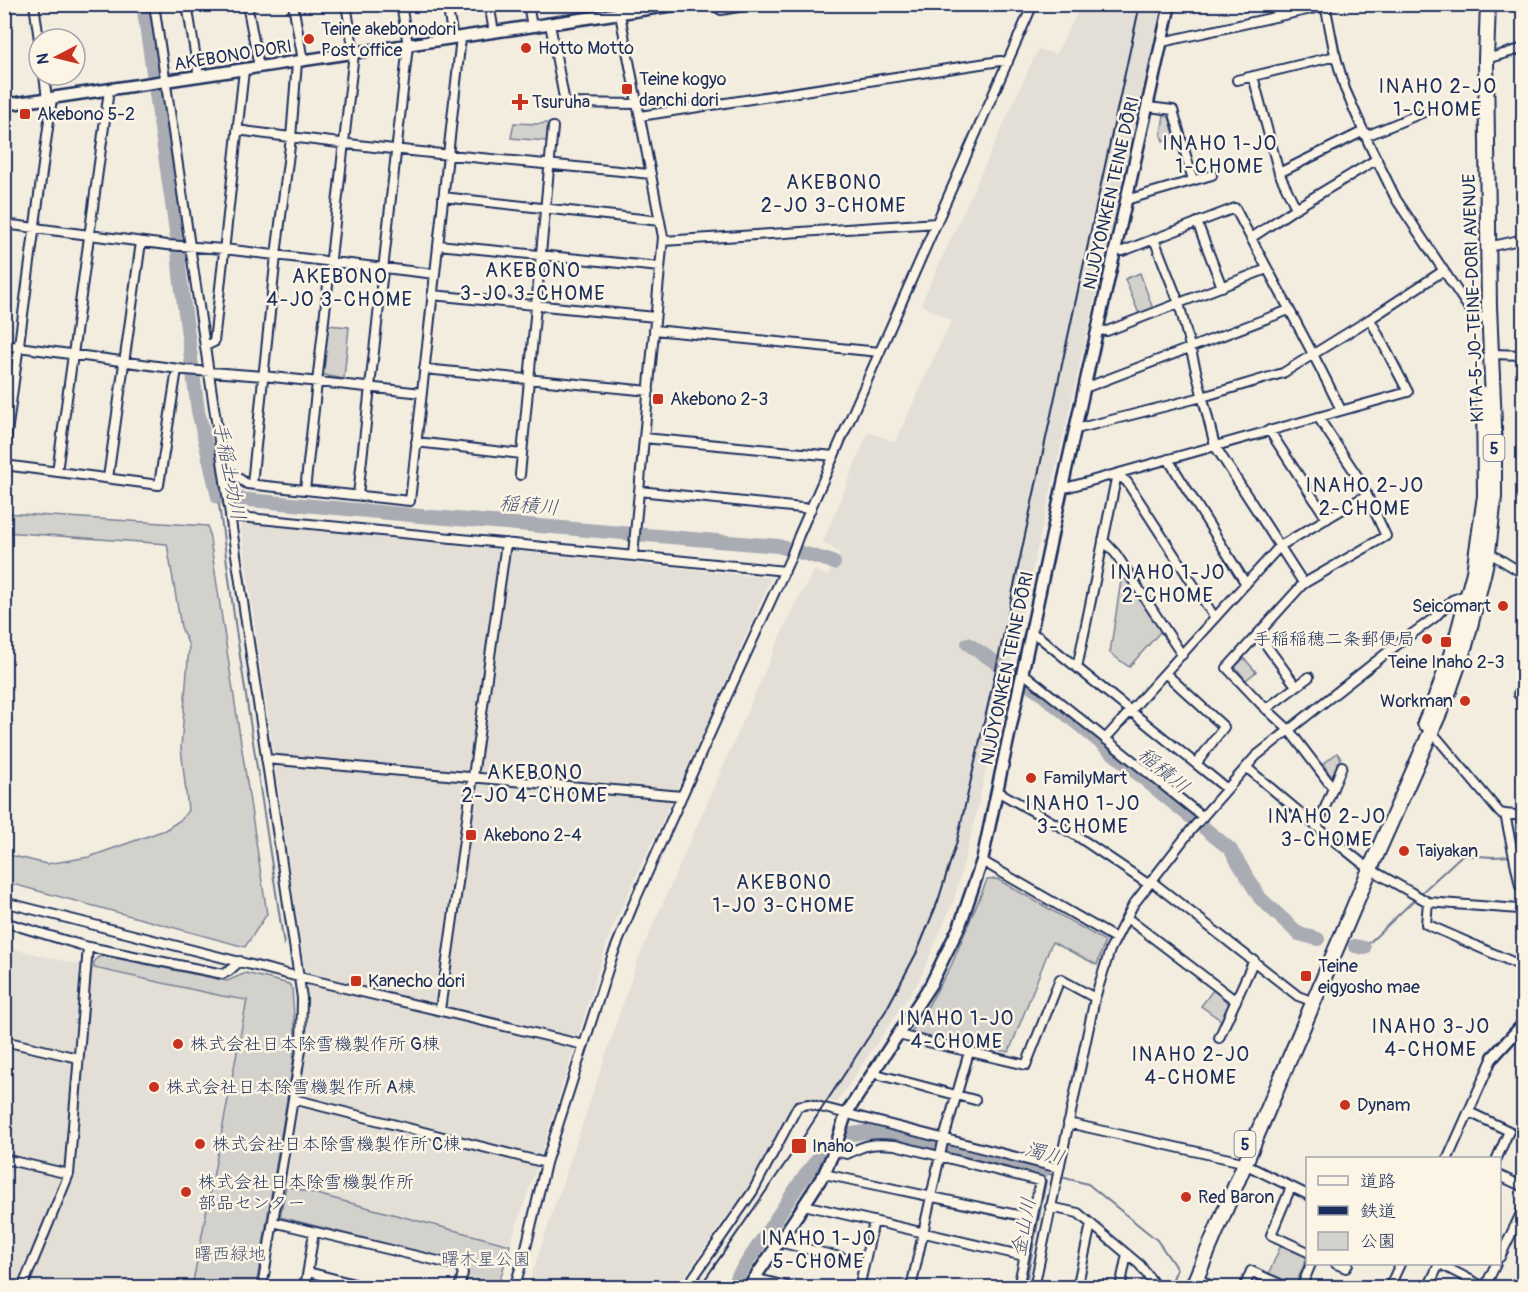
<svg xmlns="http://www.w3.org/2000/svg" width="1528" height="1292" font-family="Pangolin,'Klee One',sans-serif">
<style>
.built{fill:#e3dfd6}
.green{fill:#d3d1cc;stroke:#778095;stroke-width:1.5}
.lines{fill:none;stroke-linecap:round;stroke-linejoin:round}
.stream{stroke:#707a91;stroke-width:2}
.river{stroke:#a9acb3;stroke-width:14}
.street-casing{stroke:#1b2f5e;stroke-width:12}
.secondary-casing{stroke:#1b2f5e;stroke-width:15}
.highway-casing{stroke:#1b2f5e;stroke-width:18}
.street{stroke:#fcf5e5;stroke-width:8}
.secondary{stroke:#fcf5e5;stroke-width:10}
.highway{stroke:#fcf5e5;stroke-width:14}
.rail{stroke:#1b2f5e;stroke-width:2}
.poi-dot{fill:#c8321e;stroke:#fcf5e5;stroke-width:2}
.labels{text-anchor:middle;stroke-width:5;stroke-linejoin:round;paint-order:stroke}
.shield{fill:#fcf5e5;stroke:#5e6a86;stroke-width:1.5}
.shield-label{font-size:16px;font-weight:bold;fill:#1b2f5e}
.poi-label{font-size:18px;fill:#1b2f5e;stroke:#fcf5e5;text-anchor:start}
.street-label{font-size:18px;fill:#1b2f5e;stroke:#fcf5e5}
.park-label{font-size:18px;fill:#49587a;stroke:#fcf5e5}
.neighbourhood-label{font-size:20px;letter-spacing:1.5px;fill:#1b2f5e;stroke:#fcf5e5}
.water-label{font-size:20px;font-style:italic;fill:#465478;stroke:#fcf5e5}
</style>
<rect width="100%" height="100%" fill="#f3ede0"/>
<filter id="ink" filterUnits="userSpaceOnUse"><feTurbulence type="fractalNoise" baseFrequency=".0167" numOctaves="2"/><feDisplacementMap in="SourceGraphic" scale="12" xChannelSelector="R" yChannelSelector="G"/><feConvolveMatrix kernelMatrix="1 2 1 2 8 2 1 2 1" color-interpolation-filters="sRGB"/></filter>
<g filter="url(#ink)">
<path class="built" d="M1081,5H1163L969,844L954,900L919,981L837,1102L800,1099L782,1127L761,1168L700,1254L677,1287L527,1288L637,962L794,605L815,570L827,576L840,553L823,542L868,432L895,442L951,321L921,304L1038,49L1056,54Z
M240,522L771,578L702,736L611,930L542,1151L510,1245L286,1186L309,1038L308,994Z
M5,947L94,968L222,996L247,1000L192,1287L5,1288Z"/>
<path class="green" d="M1164,115L1169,117L1176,137L1163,141L1161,135Z
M514,123L536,124L548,123L546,141L511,138Z
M1140,273L1153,309L1139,314L1125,279Z
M328,325L349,327L344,379L324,375L322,370Z
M4,513L208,526L267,914L245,947L5,882V854L47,864L89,857L165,830L182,819L188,810L181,748L189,646L181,627L167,544L5,532Z
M1122,574L1161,631L1129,667L1110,653Z
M1244,658L1256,672L1246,680L1235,667Z
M1337,753L1341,758L1333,776L1330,775L1323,764Z
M997,879L1105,941L1097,965L1052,942L1009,1052L910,1034L925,1011L951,966L987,880Z
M106,956L227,981L246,973L289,984L292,989L295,1029L293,1063L256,1287H192L247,1000L222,996L94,968V962L98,957Z
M1213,990L1229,1004L1230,1008L1222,1021L1201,1006Z
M286,1186L510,1245L498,1287H464L468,1269L463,1263L280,1217Z
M1281,1245L1307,1257L1297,1282L1294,1284L1269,1273Z"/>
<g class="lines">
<path class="stream" d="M218,497L236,630L284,945
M1419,895L1462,855L1493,857L1512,856
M1364,948L1415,899
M1042,1172L1088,1184L1157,1240L1177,1269L1169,1288
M1025,1288L1046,1181L1043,1173"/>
<path class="river" d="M143,4L177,238L180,275L198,411L218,497L421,516L778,546L830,561L834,563
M968,644L1037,690L1161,793L1230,849L1260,898L1299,934L1318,939
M1355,946L1364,948
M852,1134L865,1132L892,1134L997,1162L1042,1172
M730,1288L799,1184L819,1157"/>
<defs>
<path id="street" d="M34,4L39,40
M154,4L302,998L301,1050L262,1288
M187,4L199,77
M247,4L259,67
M293,4L303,61
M447,4L453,38
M489,4L494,32
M528,4L532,27
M618,4L663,237L633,555
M712,4L721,10L756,4
M1277,4L1280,16
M1325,4L1334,50L1345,89L1370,146L1396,199L1474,316L1489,319
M550,24L565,103L637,104
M1162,42L1325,6
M1486,59L1524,48
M44,75L47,99
M1253,76L1279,173L1296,208
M1237,80L1336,56
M1148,107L1173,110L1193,180
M640,116L1000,61L1008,62
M237,130C374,149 513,161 651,174
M1366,136L1429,110
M1279,173L1364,131
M443,197L660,221
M1126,200L1212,175
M1197,222L1222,287
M4,224L167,245L224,249L435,274
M1251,238L1296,208L1377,159
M1154,239L1179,303L1215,446L1304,584
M663,241L937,223
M438,245L660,267
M1488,247L1524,239
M1114,250L1123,251L1235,208C1270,275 1308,341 1341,410
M432,295L655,317
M654,330L880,352
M1097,330L1107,331L1267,269
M4,345L186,370L263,376L422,393
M205,346L214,342L244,70
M1492,354L1524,355
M424,369L649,391
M1085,387L1090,386L1289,310
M1318,417L1360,480L1386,536L1303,584L1227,668L1260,703L1289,730L1333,788
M1076,429L1202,397L1283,373L1370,319L1443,271
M1269,430L1327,519
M644,438L834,456
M416,442L522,454
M4,456L52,98
M1168,459L1246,584
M4,465L159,485L177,369
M57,472L109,90
M224,473H231L247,484L410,501L461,37
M1117,474L1127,482L1215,618
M520,475L553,127
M108,478L141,242
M252,484L276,255L291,138L297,62
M1062,488L1069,487L1408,392L1370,319
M305,490L354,53L346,4
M639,491L811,509
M358,495L408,45L401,4
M230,516L785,571
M1103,540L1116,554L1182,655
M1488,552L1524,574
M1032,634L1039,637L1227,789
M1258,634L1296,686
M1077,668L1117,474
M1022,672L1203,817
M1165,673L1224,727L1196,764
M1524,689L1518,694L1524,699
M1266,709L1309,677
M1430,732L1438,739L1500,813L1505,814L1520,886L1524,887
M1105,739L1280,546L1367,495
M266,759L682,796
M1246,767L1317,827L1363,864
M997,791L1077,836L1148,884
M1505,814L1524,816
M1317,827L1342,766
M982,861L1115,938
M1370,869L1428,902L1519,909L1524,910
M1151,881L1298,996L1306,999
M4,902L299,977L584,1045
M1428,902L1426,924L1524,967
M1127,918L1236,1001
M4,922L84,946L223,974L229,971L240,961
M440,1010L506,543
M898,1035L1026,1065L1060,979L1095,998
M1219,1038L1254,960
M4,1041L78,1058
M872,1073L975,1100
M293,1099L546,1163
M1469,1112L1509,1131L1497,1158
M1068,1123L1238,1161L1308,1195
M834,1151L847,1154C866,1144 874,1143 895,1145L1040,1181L1018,1288
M1448,1158L1493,1057
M4,1159L69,1174
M824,1174L1032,1218
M1500,1176L1524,1187
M1291,1187L1271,1235L1308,1252
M804,1205L1024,1256
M1050,1207L1078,1213L1140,1265L1157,1288
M273,1222L459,1266L463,1273L459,1288
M779,1242L864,1263
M1500,1257L1524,1207
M1336,1264L1346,1268L1348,1264
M1440,1264L1486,1288
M308,1272L370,1288
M1197,1277L1213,1288
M754,1278L794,1288
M1485,1287L1496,1264
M22,1288L69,1174L88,947
M305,1288L314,1232
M514,1288L524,1256L546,1163L612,957L633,905L726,698L790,559L799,535L1033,4
M686,1288L753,1191L798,1106L809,1104L1059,1168
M859,1288L874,1221
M911,1288L943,1142L969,1052
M1034,1288L1095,998L1110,950L1133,905L1191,830L1256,756L1398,644L1434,618L1452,600L1468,594
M1077,1288L1091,1224
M1120,1288L1127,1254
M1244,1288L1251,1271L1288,1288
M1301,1288L1311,1264
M1389,1288L1400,1264
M1428,1288L1439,1264"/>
<path id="secondary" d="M4,105L681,4
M1493,1057L1524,1023
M748,1288L804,1205L824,1174L834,1151L846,1114L931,984L960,925L982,861L1062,488L1170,4"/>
<path id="highway" d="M1425,723L1440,687L1456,640L1474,572L1485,496L1484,394
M1192,1288L1370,869L1449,691L1466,642L1483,575L1488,552L1494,497V425L1489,306L1486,59L1488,4"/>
</defs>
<use href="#street" class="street-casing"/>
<use href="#secondary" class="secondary-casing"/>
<use href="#highway" class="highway-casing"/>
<use href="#street" class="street"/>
<use href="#secondary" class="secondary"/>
<use href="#highway" class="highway"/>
<path class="rail" d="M699,1288L798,1145L885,1012L917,952L938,901L957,841L993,683L1140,4"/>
</g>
</g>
<g class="poi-dot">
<circle cx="309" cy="39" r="6"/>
<circle cx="526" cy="48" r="6"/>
<rect x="621" y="83" width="12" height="12" rx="3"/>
<path d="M517 93h6v6h6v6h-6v6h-6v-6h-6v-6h6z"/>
<rect x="19" y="108" width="12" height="12" rx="3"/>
<rect x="652" y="393" width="12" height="12" rx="3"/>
<circle cx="1503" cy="606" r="6"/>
<circle cx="1427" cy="639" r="6"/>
<rect x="1440" y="636" width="12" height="12" rx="3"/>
<circle cx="1465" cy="701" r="6"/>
<circle cx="1031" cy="778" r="6"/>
<rect x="465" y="829" width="12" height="12" rx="3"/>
<circle cx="1404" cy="851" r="6"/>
<rect x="1300" y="970" width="12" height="12" rx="3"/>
<rect x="350" y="975" width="12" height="12" rx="3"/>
<circle cx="178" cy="1044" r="6"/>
<circle cx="154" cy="1087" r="6"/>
<circle cx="1345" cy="1105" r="6"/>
<circle cx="200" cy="1144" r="6"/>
<rect x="791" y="1138" width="16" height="16" rx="3"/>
<circle cx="186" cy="1192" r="6"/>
<circle cx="1186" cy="1197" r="6"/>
</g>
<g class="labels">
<g class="shield">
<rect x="1483.5" y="435" width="21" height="26" rx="4.5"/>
<rect x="1234.5" y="1131" width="21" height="26" rx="4.5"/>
</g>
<g class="shield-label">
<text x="1494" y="454">5</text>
<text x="1245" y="1150">5</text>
</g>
<g class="poi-label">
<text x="321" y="35">Teine akebonodori<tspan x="321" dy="21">Post office</tspan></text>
<text x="538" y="54">Hotto Motto</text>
<text x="639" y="85">Teine kogyo<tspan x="639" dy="21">danchi dori</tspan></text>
<text x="532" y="108">Tsuruha</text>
<text x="37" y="120">Akebono 5-2</text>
<text x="670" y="405">Akebono 2-3</text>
<text x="1491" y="612" text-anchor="end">Seicomart</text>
<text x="1415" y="645" text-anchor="end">手稲稲穂二条郵便局</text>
<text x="1446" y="668" text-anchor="middle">Teine Inaho 2-3</text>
<text x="1453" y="707" text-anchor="end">Workman</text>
<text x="1043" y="784">FamilyMart</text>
<text x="483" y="841">Akebono 2-4</text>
<text x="1416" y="857">Taiyakan</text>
<text x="1318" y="972">Teine<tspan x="1318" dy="21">eigyosho mae</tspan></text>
<text x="368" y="987">Kanecho dori</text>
<text x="190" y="1050">株式会社日本除雪機製作所 G棟</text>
<text x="166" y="1093">株式会社日本除雪機製作所 A棟</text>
<text x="1357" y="1111">Dynam</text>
<text x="212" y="1150">株式会社日本除雪機製作所 C棟</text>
<text x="812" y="1152">Inaho</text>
<text x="198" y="1188">株式会社日本除雪機製作所<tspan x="198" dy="21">部品センター</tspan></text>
<text x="1198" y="1203">Red Baron</text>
</g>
<g class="street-label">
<text transform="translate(233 55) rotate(-9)" y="6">AKEBONO DORI</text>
<text transform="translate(1111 193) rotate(-77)" y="6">NIJŪYONKEN TEINE DŌRI</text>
<text transform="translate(1473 298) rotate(-92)" y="6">KITA-5-JO-TEINE-DORI AVENUE</text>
<text transform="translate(1007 668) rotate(-78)" y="6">NIJŪYONKEN TEINE DŌRI</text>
</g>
<g class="park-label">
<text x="230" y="1260">曙西緑地</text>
<text x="486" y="1265">曙木星公園</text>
</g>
<g class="neighbourhood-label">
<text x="1438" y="93">INAHO 2-JO<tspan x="1438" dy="23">1-CHOME</tspan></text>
<text x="1220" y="150">INAHO 1-JO<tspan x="1220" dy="23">1-CHOME</tspan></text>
<text x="834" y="189">AKEBONO<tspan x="834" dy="23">2-JO 3-CHOME</tspan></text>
<text x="533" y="277">AKEBONO<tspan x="533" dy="23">3-JO 3-CHOME</tspan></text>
<text x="340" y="283">AKEBONO<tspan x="340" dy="23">4-JO 3-CHOME</tspan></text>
<text x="1365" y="492">INAHO 2-JO<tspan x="1365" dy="23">2-CHOME</tspan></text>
<text x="1168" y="579">INAHO 1-JO<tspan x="1168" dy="23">2-CHOME</tspan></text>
<text x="535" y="779">AKEBONO<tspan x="535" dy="23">2-JO 4-CHOME</tspan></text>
<text x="1083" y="810">INAHO 1-JO<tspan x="1083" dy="23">3-CHOME</tspan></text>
<text x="1327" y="823">INAHO 2-JO<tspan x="1327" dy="23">3-CHOME</tspan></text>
<text x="784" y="889">AKEBONO<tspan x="784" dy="23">1-JO 3-CHOME</tspan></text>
<text x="957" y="1025">INAHO 1-JO<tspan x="957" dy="23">4-CHOME</tspan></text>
<text x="1431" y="1033">INAHO 3-JO<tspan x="1431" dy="23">4-CHOME</tspan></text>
<text x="1191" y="1061">INAHO 2-JO<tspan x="1191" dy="23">4-CHOME</tspan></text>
<text x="819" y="1245">INAHO 1-JO<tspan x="819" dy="23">5-CHOME</tspan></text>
</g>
<g class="water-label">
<text transform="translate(230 471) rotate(79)" y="7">手稲土功川</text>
<text transform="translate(529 505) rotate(5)" y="7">稲積川</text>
<text transform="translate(1164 770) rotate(40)" y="7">稲積川</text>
<text transform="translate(1045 1153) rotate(15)" y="7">濁川</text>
<text transform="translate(1023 1227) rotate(-79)" y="7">金山川</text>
</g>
</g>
<rect width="1528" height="1292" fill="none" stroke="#fcf5e5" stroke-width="24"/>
<rect x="12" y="12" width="1504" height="1268" fill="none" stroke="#1b2f5e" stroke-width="2" filter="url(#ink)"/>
<rect x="1306" y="1157" width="195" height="108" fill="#fcf5e5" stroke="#a2a6af" stroke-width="1.5"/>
<rect x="1318" y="1176" width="30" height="9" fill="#fcf5e5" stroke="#a2a6af" stroke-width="1.5"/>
<text x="1360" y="1187" font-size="18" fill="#1b2f5e">道路</text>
<rect x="1318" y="1206" width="30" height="9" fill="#1b2f5e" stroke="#a2a6af" stroke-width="1.5"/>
<text x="1360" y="1217" font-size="18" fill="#1b2f5e">鉄道</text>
<rect x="1318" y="1232" width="30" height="18" fill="#d3d1cc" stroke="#a2a6af" stroke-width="1.5"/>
<text x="1360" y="1247" font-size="18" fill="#1b2f5e">公園</text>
<g transform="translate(57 57) rotate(263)"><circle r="28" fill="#fcf5e5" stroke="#a2a6af" stroke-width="1.5"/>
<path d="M0-4.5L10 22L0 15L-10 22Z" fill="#c8321e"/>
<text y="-9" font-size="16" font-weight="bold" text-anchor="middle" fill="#1b2f5e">N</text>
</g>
</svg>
